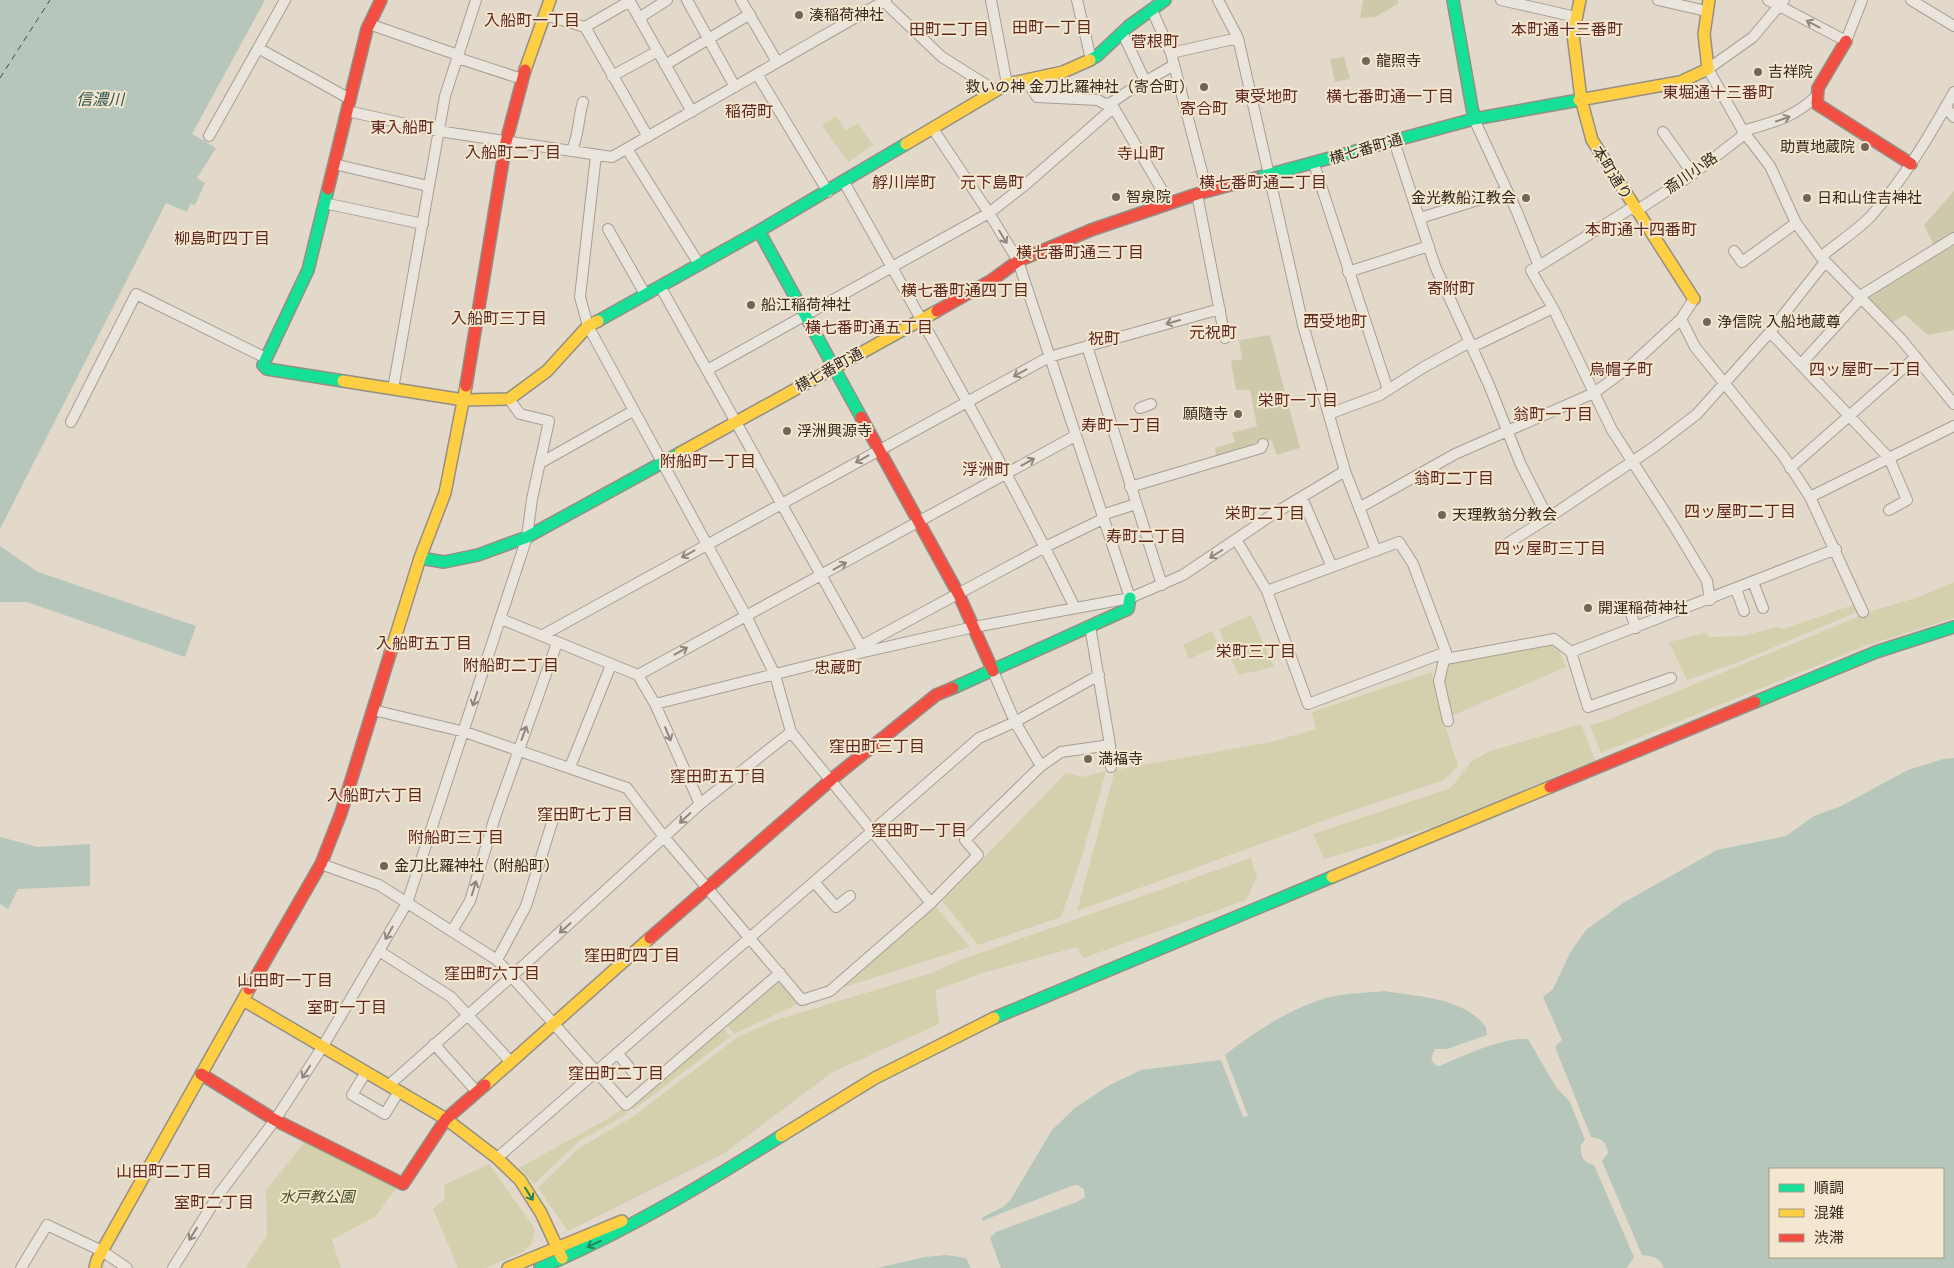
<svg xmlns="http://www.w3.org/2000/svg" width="1954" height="1268" font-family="'Playfair Display','Noto Sans JP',serif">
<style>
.green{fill:#d3d0ad}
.cemetery{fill:#cdcaac}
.water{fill:#b6c6bb;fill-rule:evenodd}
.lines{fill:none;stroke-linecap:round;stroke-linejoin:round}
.ferry{stroke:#2c544f;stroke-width:1;stroke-dasharray:6 5;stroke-linecap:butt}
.street-casing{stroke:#a79e94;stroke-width:12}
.fast-casing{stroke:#968e84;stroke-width:14}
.slow-casing{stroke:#968e84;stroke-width:14}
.jam-casing{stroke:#968e84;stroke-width:14}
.street{stroke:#eae5dc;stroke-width:10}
.fast{stroke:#16e098;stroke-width:11}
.slow{stroke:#ffcf43;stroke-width:11}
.jam{stroke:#f24e42;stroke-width:11}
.oneway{stroke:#8f867c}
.oneway2{stroke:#25845a}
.poi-dot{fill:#71655a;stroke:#f4e7cf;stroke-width:2}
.labels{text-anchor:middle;stroke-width:4;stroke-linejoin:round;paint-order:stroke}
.poi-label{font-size:15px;fill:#34271d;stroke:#f4e7cf;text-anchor:start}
.street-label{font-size:15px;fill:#34271d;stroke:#f4e7cf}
.park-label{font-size:15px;font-style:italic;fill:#475024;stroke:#f4e7cf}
.neighbourhood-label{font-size:16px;fill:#5f281e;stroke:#f4e7cf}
.water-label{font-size:16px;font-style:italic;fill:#2c544f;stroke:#f4e7cf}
</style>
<rect width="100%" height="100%" fill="#e2d9ca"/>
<path class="green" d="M836,116L846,131L858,123L873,145L848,162L822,125Z
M1954,582V618L1865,646L1601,753L1590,725L1605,721L1872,611L1919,597Z
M1856,604L1859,611L1739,662L1687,680L1669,642L1705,633L1710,637L1742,636L1777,627L1783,629Z
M1251,615L1274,667L1238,675L1219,629Z
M1212,631L1219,646L1189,659L1183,645Z
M1551,643L1563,651L1560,653L1566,667L1451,716L1443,682L1450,663Z
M1432,672L1436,697L1458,766L1444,780L1348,812L1077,911L1115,770L1271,742L1316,729L1312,712Z
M1581,724L1595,760L1433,827L1324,859L1313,834L1451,788L1471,762L1488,752Z
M1106,771L1082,856L1061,917L978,945L942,901L1066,773L1083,777Z
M1251,858L1257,877L1246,900L1083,958L1077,947L982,973L937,990L935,989L939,1024L831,1073L723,1154L568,1231L538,1188L578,1149L634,1116L739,1036L779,1019L932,973L960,960Z
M935,906L970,947L838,989Z
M780,979L802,1002L734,1034L726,1023Z
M722,1026L730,1037L633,1110L628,1105Z
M623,1108L627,1114L579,1141L534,1184L519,1168L611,1117Z
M305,1142L397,1187L376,1216L332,1240L341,1268H245L267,1235L266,1190Z
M489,1164L535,1229L532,1243L523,1252L485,1268H458L433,1209L445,1198L444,1185Z"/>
<path class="cemetery" d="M1363,0H1398V4L1375,17L1360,18Z
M1344,57L1350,79L1335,82L1330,59Z
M1954,191V234L1935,247L1924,225Z
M1954,241V330L1928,335L1905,315L1891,323L1863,297Z
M1270,335L1300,448L1277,455L1271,440L1217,457L1215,448L1235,442L1232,433L1257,426L1250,390H1236L1231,361L1242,359L1239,340Z"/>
<path class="water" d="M0,0H265L192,134L216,148L197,178L205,183L195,205L190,204L187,212L166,203L0,529Z
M0,546L38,572L196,626L185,657L27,602H0Z
M1954,758V1268H1664C1660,1257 1652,1256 1642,1255L1602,1161L1608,1153C1606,1142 1603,1139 1591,1137L1555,1047L1562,1040L1543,997L1553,989L1570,953L1586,930L1623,903L1717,850L1786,836L1814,816L1841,806L1908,770L1943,759ZM1770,1169H1943V1257H1770Z
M0,837L38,847L90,844V886L18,889L8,909L0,904Z
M1384,991C1419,997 1463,997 1486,1027L1487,1035L1447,1049H1435L1431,1059L1435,1065L1440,1066C1462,1056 1504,1037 1528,1039L1556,1087L1570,1102L1585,1140L1581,1145C1580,1156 1583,1163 1594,1165L1634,1257L1627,1268H1001L990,1238L996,1232L1077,1202L1085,1197L1084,1189L1077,1185L1071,1186L982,1221L983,1217L1003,1207L1011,1199L1052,1130L1075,1108L1108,1086L1141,1070L1221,1060L1243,1117L1248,1116L1225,1055C1255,1031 1293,1007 1330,997C1347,993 1367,993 1384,991Z
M946,1255L966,1258L971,1268H877L925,1257Z"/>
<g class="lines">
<path class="ferry" d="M0,78L50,0"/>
<defs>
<path id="street" d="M629,0L692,112
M687,0L735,87
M741,0L777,62
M882,0L942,57L996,91
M991,0L1007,84
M1077,0L1091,59
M1218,0L1238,38L1303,325L1345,471L1376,551
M1501,0L1576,17
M1658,0L1706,11
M1768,0L1846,41L1862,0
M1784,0L1753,37L1708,69L1743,131L1770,166L1796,223L1821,257L1901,339L1954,404
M1911,0L1954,26
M1152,10L1171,53L1207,191
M545,15L585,27L648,137
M639,18L667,0
M369,24L458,55
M585,27L630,1
M1122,32L1145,81
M258,48L350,99
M1171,53L1238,38
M458,58L522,79
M665,65L750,14
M757,74L828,192
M612,76L658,51
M1026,80L1037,97L1098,100L1105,104L1111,103L1127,92L1174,65
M1111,103L1169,202
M1945,107L1954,117
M347,111L438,131L612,157L886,0
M1474,119L1517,212L1539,266L1531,270L1533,274L1553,308L1612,430L1674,526L1707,581L1710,600
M933,129L989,213L1018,261L1130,598
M1743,131C1776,121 1791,119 1817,96
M1663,132L1693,174
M209,136L285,0
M1394,141L1435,266L1489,385L1521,465L1548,518L1654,447L1697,414L1770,332L1825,262
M627,149L699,264
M572,150C579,135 578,118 583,102
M596,155L580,297L588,326L746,616L775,675L791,732L931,903
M334,164L428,186
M1314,164L1388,390
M844,182C923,323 1004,463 1075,608
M1197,194L1225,338
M324,203L423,224
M1636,211L1693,174L1746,133
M1420,218L1507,191
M608,229L645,294
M1734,251L1742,262L1796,223
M1821,257C1837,243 1857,231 1871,216C1904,179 1930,135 1954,92
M1539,266L1633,207
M1348,272L1429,246
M660,286L864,652
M1860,296L1954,238
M1694,299L1681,319L1695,347L1784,457L1810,497L1863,612
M1770,332L1889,458L1907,500L1889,510
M1087,346L1162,585
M1472,347L1553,308
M1801,364L1862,297
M707,370L989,213L1025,185L1113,108
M393,389L445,96L476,0
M1140,408L1151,404
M1329,414L1380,395L1424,367L1470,342
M71,422L136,294L266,358
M542,462L633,411
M1790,468L1916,357
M1130,487L1261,448L1263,444
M1810,497L1954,426
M1302,498L1332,567
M1359,508L1455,454L1594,393L1628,368L1681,319
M1102,515L1136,504
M1237,541L1267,591L1308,704L1446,652
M1508,543L1548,518
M1753,582L1763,608
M1736,589L1744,611
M1267,591L1399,542L1413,564L1446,652L1439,681L1448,721
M1630,611L1636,628
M501,619L638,675L655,704L700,804
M1090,626L1110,745L1111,767
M543,635L1049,357L1220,309
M861,646L1045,547L1103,519
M1571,652L1836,549
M1446,659L1554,639L1571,652L1588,707L1671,678
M993,671L1015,722L1041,766
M638,675L1075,436
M655,704L864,652L974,627L1130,598L1183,575L1275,513L1345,471
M373,710L465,732L627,788L664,837L802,1000L830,991L931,903L978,855L965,840L1041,766L1061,752L1110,745
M570,767L611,665
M321,864L379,885L497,960L626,1105L780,973
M814,882L836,907L850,896
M452,931L470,901L495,817L557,643
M379,951L451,997L511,1062
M497,960L526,906L555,813
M434,1044L477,1092
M617,1053L634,1073
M366,1072L352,1095L385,1114L399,1091
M389,1085L512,976L700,804L791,732
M497,1158L979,738L1015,722L1099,675
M21,1268L47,1225L102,1251L127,1268
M173,1268L219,1194L275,1120L323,1046L407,903L527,537L532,499L549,421L520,414L509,399"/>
<path id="fast" d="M1453,0L1474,119
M1090,60L1097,56L1129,26L1165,0
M1256,178L1474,119L1579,100
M328,189L308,270L263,365L267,369L343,381
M759,231L861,417
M598,321L759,231L906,144
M420,558L444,562L478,555L527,537L680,453
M953,688L1128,609L1130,598
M1755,702L1876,652L1954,627
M994,1018L1332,877
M540,1268C625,1232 703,1185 781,1136"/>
<path id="slow" d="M1580,0L1573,34L1581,99L1592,140L1694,299
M525,70L550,0
M1579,100L1680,82L1708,69L1704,34L1709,0
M906,144L1007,84L1063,72L1090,60
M343,381L464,400L509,399L547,371L588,326L598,321
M680,453L937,311
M390,654L420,558L445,493L466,386
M1332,877L1550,787
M243,1000L446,1119L497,1158L520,1180L541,1213L562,1258
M485,1085L650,938
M781,1136L875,1078L994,1018
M95,1268L97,1260L249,989
M508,1268L622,1221"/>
<path id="jam" d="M1846,41L1818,88L1817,104L1911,164
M328,189L367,29L381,0
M937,311L992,280L1018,261L1091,230L1197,194L1256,178
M466,386L506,142L525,70
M861,417L959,595L993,671
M1550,787L1755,702
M650,938L832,779L936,695L953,688
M249,989L321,864L341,813L390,654
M201,1074L275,1120L403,1184L446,1119L485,1085"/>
</defs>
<use href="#street" class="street-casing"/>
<use href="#fast" class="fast-casing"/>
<use href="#slow" class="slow-casing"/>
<use href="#jam" class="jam-casing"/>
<use href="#street" class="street"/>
<use href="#fast" class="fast"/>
<use href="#slow" class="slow"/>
<use href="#jam" class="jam"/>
</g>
<defs><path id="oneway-shaft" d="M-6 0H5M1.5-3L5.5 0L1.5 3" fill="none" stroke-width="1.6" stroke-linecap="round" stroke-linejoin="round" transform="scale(1.25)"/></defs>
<g class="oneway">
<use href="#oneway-shaft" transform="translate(1813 24) rotate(-152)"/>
<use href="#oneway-shaft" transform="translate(1783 119) rotate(-19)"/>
<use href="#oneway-shaft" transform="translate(1003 237) rotate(59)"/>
<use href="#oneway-shaft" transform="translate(1173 322) rotate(164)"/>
<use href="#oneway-shaft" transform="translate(1020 373) rotate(151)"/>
<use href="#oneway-shaft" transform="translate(862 459) rotate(151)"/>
<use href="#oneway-shaft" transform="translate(1028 462) rotate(-29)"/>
<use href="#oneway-shaft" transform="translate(688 554) rotate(151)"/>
<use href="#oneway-shaft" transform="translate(1216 554) rotate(148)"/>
<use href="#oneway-shaft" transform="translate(840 566) rotate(-29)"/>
<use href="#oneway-shaft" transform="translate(681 651) rotate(-29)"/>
<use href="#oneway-shaft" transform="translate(475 699) rotate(108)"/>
<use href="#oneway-shaft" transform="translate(524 733) rotate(-70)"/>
<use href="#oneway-shaft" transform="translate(668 734) rotate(67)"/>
<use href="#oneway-shaft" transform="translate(685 818) rotate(137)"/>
<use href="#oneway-shaft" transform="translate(474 888) rotate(-73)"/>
<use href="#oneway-shaft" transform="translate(565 928) rotate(138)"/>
<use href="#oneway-shaft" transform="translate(389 933) rotate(120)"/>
<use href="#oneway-shaft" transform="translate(306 1072) rotate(123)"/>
<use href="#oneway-shaft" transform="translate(193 1234) rotate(122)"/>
</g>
<g class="oneway2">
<use href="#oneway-shaft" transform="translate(529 1194) rotate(58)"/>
<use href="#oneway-shaft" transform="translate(594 1244) rotate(155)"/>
</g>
<g class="poi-dot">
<circle cx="799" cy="15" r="5"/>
<circle cx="1366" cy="61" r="5"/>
<circle cx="1758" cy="72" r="5"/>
<circle cx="1204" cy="87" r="5"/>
<circle cx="1865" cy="147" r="5"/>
<circle cx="1116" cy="197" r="5"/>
<circle cx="1526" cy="198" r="5"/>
<circle cx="1807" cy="198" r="5"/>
<circle cx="751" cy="305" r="5"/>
<circle cx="1707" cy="322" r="5"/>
<circle cx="1238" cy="414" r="5"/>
<circle cx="787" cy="431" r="5"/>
<circle cx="1442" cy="515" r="5"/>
<circle cx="1588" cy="608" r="5"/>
<circle cx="1088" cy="759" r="5"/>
<circle cx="384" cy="866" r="5"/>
</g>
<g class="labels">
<g class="poi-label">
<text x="809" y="20">湊稲荷神社</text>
<text x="1376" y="66">龍照寺</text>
<text x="1768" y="77">吉祥院</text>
<text x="1194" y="92" text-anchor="end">救いの神 金刀比羅神社（寄合町）</text>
<text x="1855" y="152" text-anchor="end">助賈地蔵院</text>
<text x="1126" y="202">智泉院</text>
<text x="1516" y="203" text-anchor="end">金光教船江教会</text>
<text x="1817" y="203">日和山住吉神社</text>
<text x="761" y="310">船江稲荷神社</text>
<text x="1717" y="327">浄信院 入船地蔵尊</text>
<text x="1228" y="419" text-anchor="end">願隨寺</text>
<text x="797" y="436">浮洲興源寺</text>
<text x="1452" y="520">天理教翁分教会</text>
<text x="1598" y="613">開運稲荷神社</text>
<text x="1098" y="764">満福寺</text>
<text x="394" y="871">金刀比羅神社（附船町）</text>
</g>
<g class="street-label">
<text transform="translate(1366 149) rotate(-16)" y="5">横七番町通</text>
<text transform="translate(1612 173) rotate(58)" y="5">本町通り</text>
<text transform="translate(1691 173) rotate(-35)" y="5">斎川小路</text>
<text transform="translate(829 370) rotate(-29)" y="5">横七番町通</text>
</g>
<g class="park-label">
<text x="317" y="1202">水戸教公園</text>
</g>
<g class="neighbourhood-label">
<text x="532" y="26">入船町一丁目</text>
<text x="1052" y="33">田町一丁目</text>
<text x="949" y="35">田町二丁目</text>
<text x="1567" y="35">本町通十三番町</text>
<text x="1155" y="47">菅根町</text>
<text x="1718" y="98">東堀通十三番町</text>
<text x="1266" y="102">東受地町</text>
<text x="1390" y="102">横七番町通一丁目</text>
<text x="1204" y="114">寄合町</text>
<text x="749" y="117">稲荷町</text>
<text x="402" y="133">東入船町</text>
<text x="513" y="158">入船町二丁目</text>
<text x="1141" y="159">寺山町</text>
<text x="904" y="188">艀川岸町</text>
<text x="992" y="188">元下島町</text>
<text x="1263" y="188">横七番町通二丁目</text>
<text x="1641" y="235">本町通十四番町</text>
<text x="222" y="244">柳島町四丁目</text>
<text x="1080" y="258">横七番町通三丁目</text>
<text x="1451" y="294">寄附町</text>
<text x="965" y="296">横七番町通四丁目</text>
<text x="499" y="324">入船町三丁目</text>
<text x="1335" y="327">西受地町</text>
<text x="869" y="333">横七番町通五丁目</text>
<text x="1213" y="338">元祝町</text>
<text x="1104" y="344">祝町</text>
<text x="1621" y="375">烏帽子町</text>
<text x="1865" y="375">四ッ屋町一丁目</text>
<text x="1298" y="406">栄町一丁目</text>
<text x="1553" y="420">翁町一丁目</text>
<text x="1121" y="431">寿町一丁目</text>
<text x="708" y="467">附船町一丁目</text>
<text x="986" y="475">浮洲町</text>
<text x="1454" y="484">翁町二丁目</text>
<text x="1740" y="517">四ッ屋町二丁目</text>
<text x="1265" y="519">栄町二丁目</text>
<text x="1146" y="542">寿町二丁目</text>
<text x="1550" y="554">四ッ屋町三丁目</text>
<text x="424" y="649">入船町五丁目</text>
<text x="1256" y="657">栄町三丁目</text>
<text x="511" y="671">附船町二丁目</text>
<text x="838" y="673">忠蔵町</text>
<text x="877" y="752">窪田町三丁目</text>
<text x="718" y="782">窪田町五丁目</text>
<text x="375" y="801">入船町六丁目</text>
<text x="585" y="820">窪田町七丁目</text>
<text x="919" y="836">窪田町一丁目</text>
<text x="456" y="843">附船町三丁目</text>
<text x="632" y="961">窪田町四丁目</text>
<text x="492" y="979">窪田町六丁目</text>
<text x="285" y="986">山田町一丁目</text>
<text x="347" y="1013">室町一丁目</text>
<text x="616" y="1079">窪田町二丁目</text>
<text x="164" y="1177">山田町二丁目</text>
<text x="214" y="1208">室町二丁目</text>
</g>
<g class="water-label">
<text x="100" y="105">信濃川</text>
</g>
</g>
<rect x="1769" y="1168" width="175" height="90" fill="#f4e7cf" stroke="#a79a88"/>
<rect x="1779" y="1184" width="25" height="8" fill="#16e098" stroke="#a79a88"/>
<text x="1814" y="1193" font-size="15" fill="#34271d">順調</text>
<rect x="1779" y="1209" width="25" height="8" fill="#ffcf43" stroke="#a79a88"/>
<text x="1814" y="1218" font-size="15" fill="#34271d">混雑</text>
<rect x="1779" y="1234" width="25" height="8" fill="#f24e42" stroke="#a79a88"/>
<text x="1814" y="1243" font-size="15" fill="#34271d">渋滞</text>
</svg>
